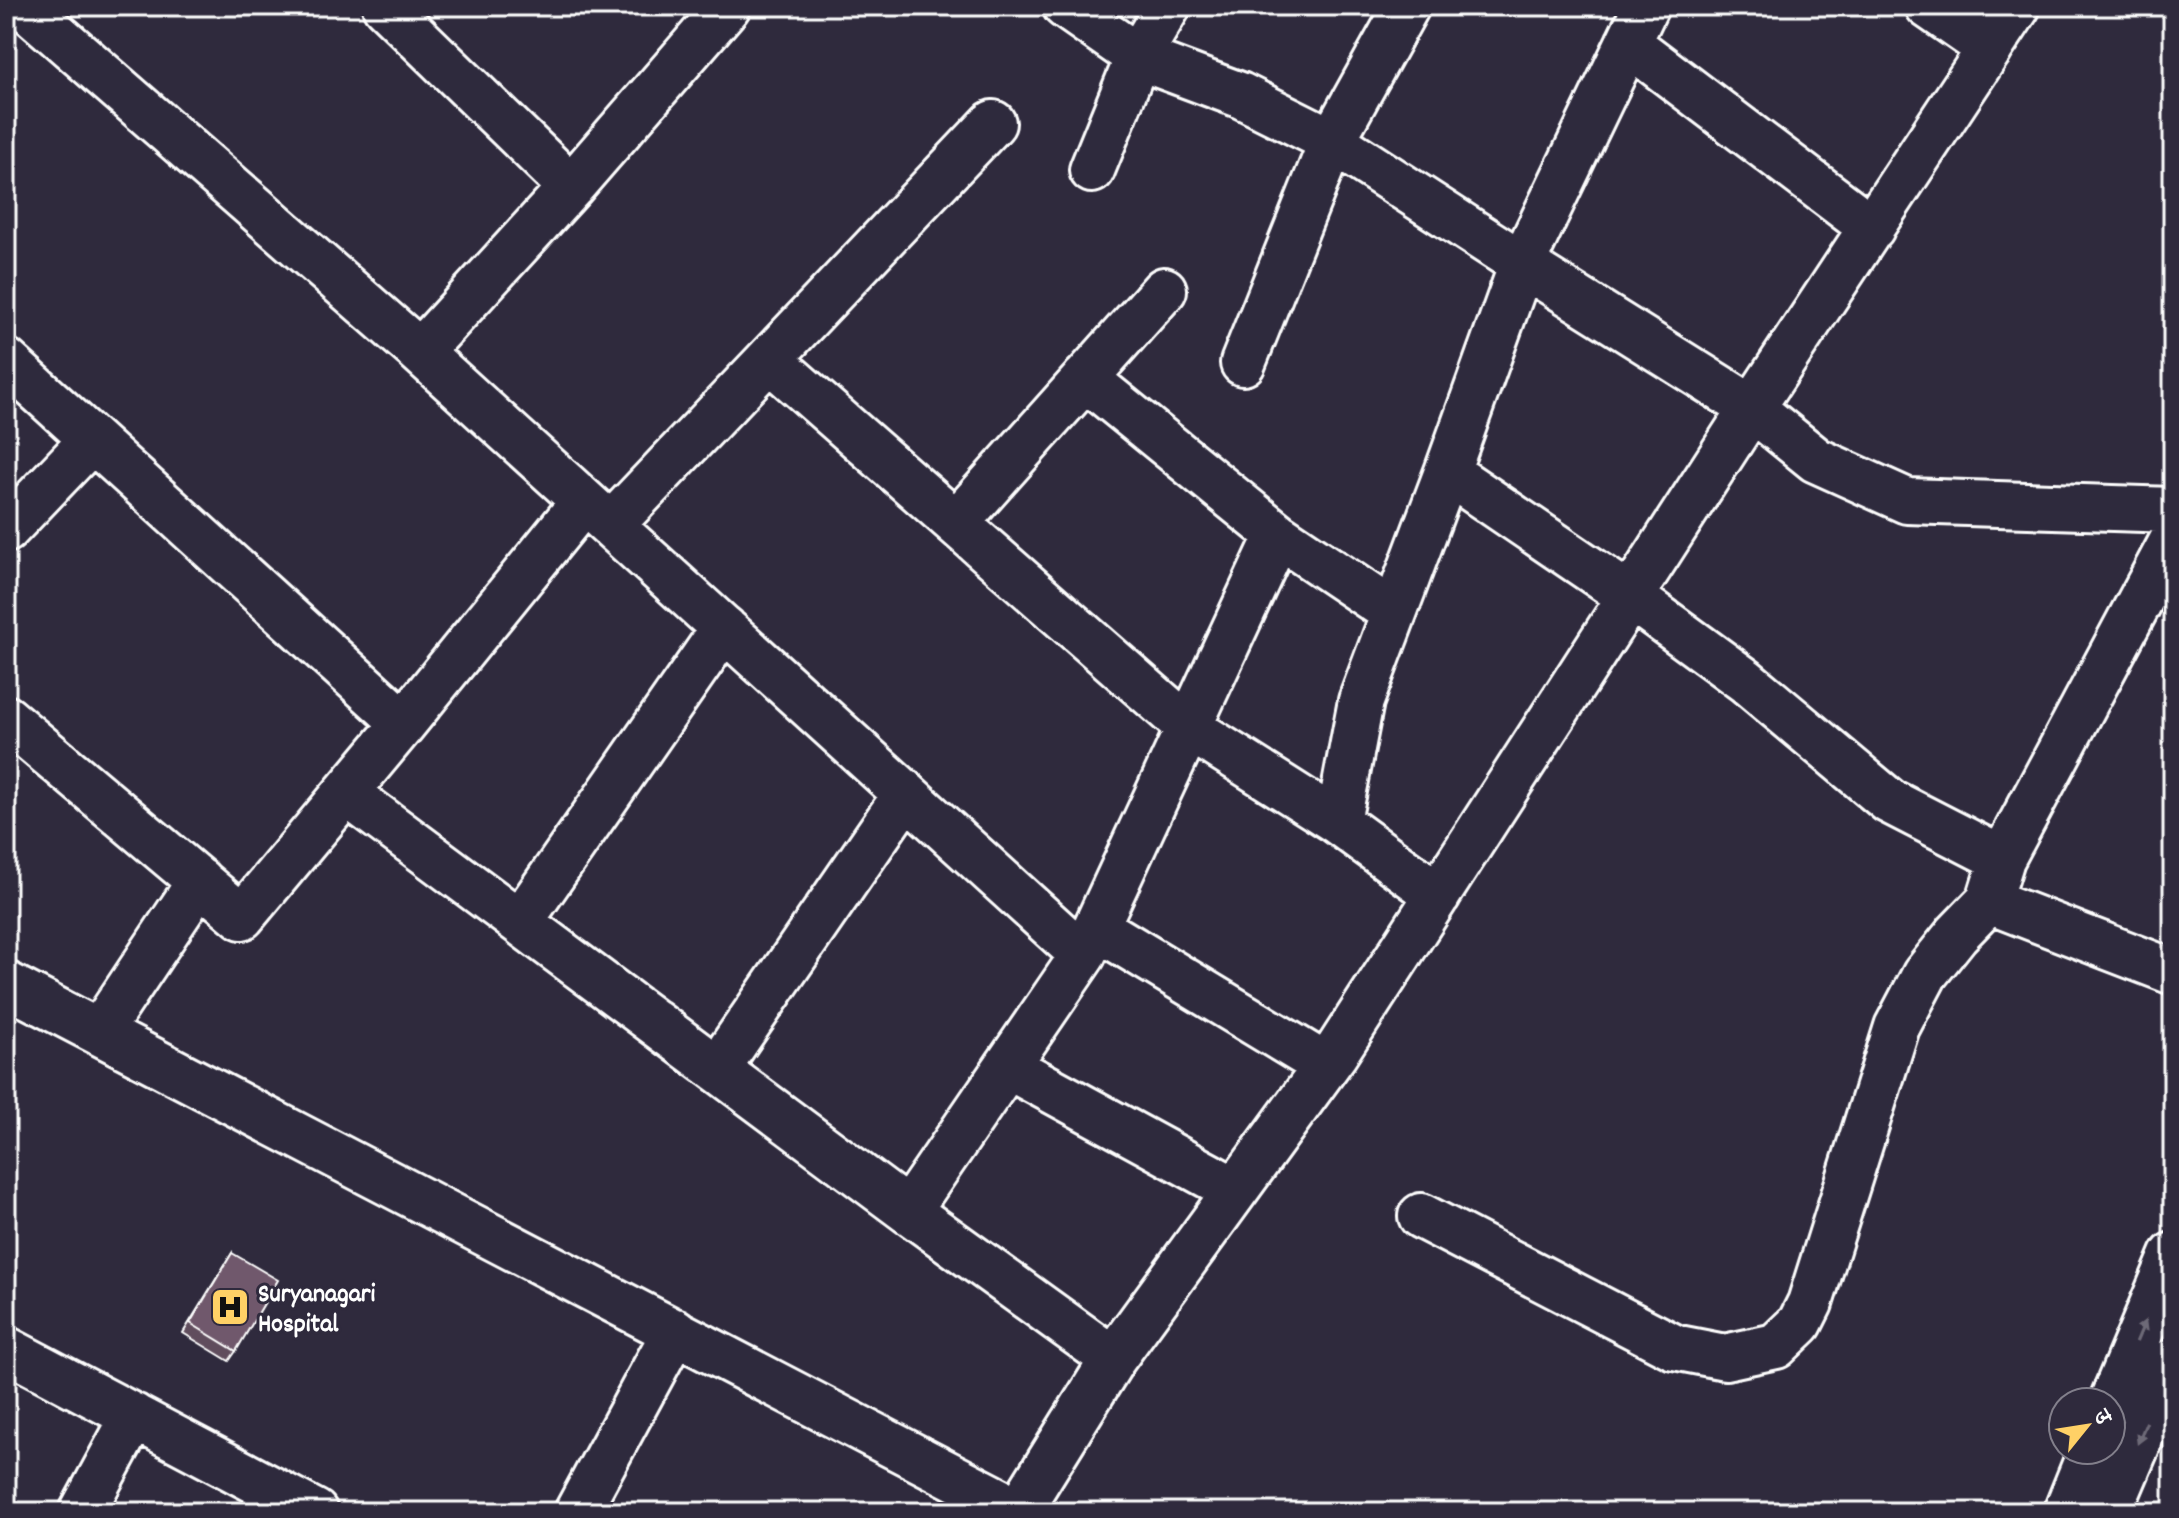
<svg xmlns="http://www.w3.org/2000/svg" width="2179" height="1518" font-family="Dekko,'Playpen Sans Deva',sans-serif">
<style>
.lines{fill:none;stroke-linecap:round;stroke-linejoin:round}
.minor-casing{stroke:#fff;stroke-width:50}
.major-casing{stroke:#fff;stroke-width:50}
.minor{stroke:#2f2a3d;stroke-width:44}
.major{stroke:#2f2a3d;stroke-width:44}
.wall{fill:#604d5d;stroke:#fff;stroke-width:2}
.building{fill:#70596c;stroke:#fff;stroke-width:2}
.oneway{fill:#6d6a77}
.labels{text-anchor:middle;stroke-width:6;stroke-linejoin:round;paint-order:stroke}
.poi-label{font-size:26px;font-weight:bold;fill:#fff;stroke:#2f2a3d;text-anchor:start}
</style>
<rect width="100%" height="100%" fill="#2f2a3d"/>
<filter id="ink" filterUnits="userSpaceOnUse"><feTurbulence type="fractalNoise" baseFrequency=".0125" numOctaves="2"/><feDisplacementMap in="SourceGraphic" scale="16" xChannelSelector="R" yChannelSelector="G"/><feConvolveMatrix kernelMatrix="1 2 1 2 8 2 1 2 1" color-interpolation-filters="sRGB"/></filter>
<g filter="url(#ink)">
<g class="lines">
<defs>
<path id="minor" d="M24,6L420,352L571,187L728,6
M385,6L571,187
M1065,6L1138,57L1240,95L1332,141L1522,264L1752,408L1816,460L1907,501L2173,510
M1928,6L1990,49
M1628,43L1872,228
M1092,170L1138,57L1168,6
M420,352L1083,955L908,1211L1113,1359
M769,359L993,123
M6,361L404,723
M1243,363L1332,141L1407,6
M1085,378L1278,535
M1447,472L1631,597L1746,681L1889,801L2002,859
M956,523L1164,290
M611,525L769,359L1188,727L1338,822
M6,530L92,440
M6,718L242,917L404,723L584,501
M346,793L908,1211
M1438,895L1338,822L1361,701L1447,472L1522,264L1646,6
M1989,901L2173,972
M520,922L724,628
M1096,927L1326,1066
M1083,955L1278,535L1394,613
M6,984L1019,1511
M100,1031L200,881
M1007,1066L1235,1190
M717,1069L906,794
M1421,1216L1674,1347L1725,1357L1776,1346L1800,1323L1810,1303L1897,1027L1925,974L1957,934L1989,901L2002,859L2173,539
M6,1349L315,1512
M82,1512L134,1416
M577,1512L675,1331
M1018,1512L1113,1359L1335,1054L1752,408L2018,6"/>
<path id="major" d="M2111,1403L2173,1255
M2066,1512L2091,1450
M2109,1512L2173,1361"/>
</defs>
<use href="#minor" class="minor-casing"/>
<use href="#major" class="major-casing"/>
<use href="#minor" class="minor"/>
<use href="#major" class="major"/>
</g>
<path class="wall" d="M232,1253L236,1351L229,1361L183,1333Z"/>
<path class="building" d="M232,1253L278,1280L236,1351L190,1323Z"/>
<defs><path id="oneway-solid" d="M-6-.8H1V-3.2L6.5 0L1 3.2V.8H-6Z" transform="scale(2)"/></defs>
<g class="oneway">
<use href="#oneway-solid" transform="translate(2141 1331) rotate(-67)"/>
<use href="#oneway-solid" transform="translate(2142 1433) rotate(113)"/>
</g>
</g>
<defs>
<symbol id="hospital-square" viewBox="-11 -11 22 22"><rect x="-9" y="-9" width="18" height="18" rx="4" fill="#ffd166" stroke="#2f2a3d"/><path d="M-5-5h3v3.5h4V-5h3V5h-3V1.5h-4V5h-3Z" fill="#111"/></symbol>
</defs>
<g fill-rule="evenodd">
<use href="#hospital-square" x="208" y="1285" width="44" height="44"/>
</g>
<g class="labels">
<g class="poi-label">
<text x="258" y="1301">Suryanagari<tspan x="258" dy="30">Hospital</tspan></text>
</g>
</g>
<rect width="2179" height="1518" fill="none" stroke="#2f2a3d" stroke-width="32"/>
<rect x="16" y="16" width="2147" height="1486" fill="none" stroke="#fff" stroke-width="3" filter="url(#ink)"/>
<g transform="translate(2087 1426) rotate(60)"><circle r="38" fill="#2f2a3d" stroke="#827f8b" stroke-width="2"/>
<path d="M0-6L14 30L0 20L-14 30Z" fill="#ffd166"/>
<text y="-12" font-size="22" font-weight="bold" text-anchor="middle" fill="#ffffff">उ</text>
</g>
</svg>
